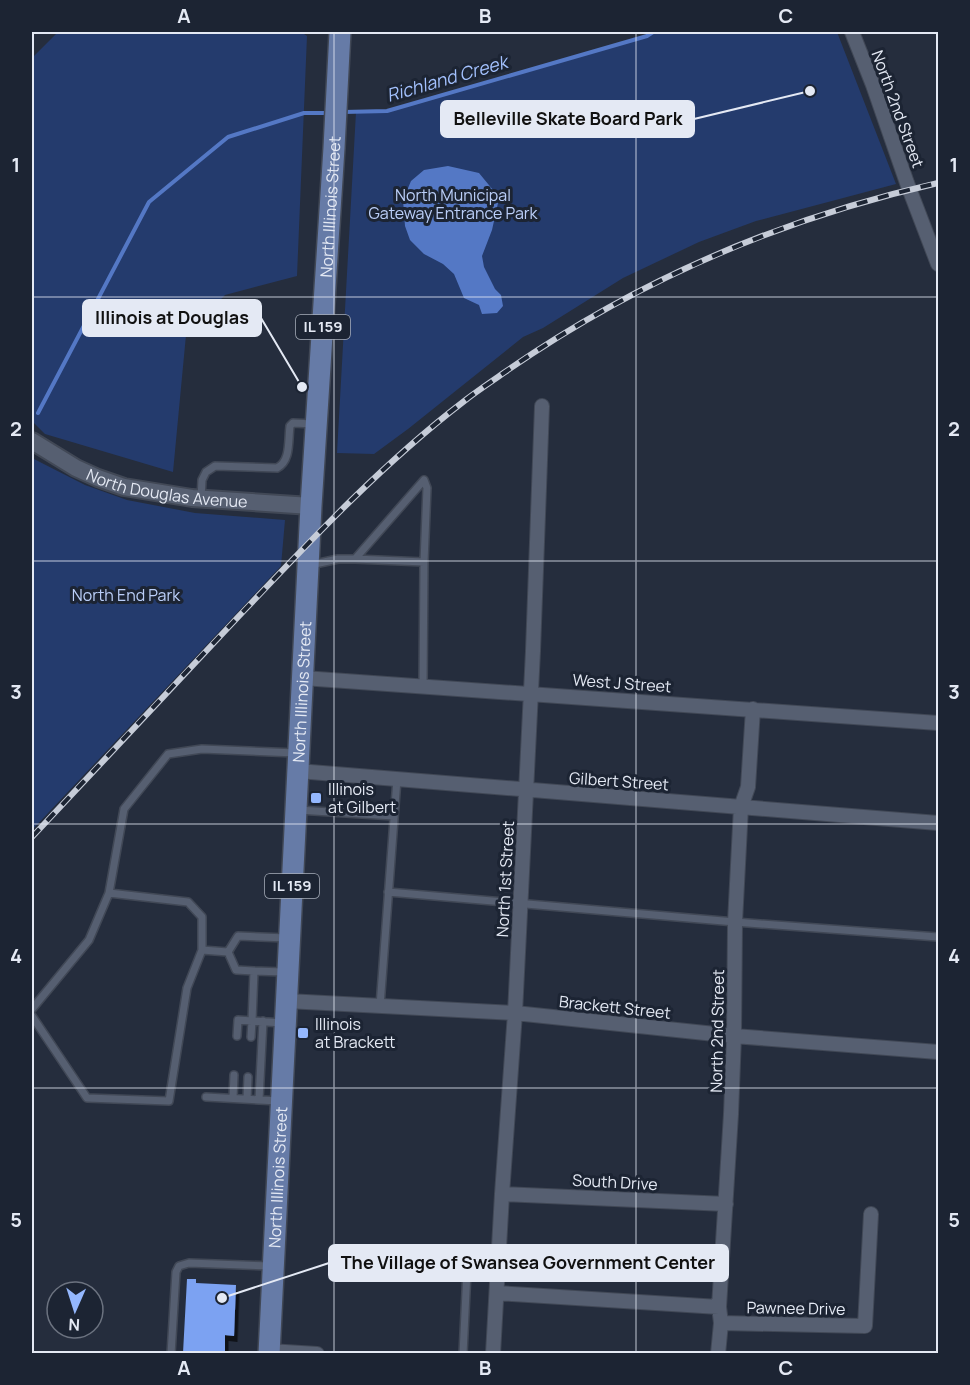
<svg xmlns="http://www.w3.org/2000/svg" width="970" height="1385" font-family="Manrope,sans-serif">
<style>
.green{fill:#243b6d}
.water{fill:#5478c5}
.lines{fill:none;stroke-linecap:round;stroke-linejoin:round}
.stream{stroke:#5478c5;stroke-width:4}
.building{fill:#7ba2f2;filter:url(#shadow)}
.service-casing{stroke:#414856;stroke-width:10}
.minor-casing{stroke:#414856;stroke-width:16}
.tertiary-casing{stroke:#414856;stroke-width:20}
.primary-casing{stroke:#414856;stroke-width:24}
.service{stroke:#565f71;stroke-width:7}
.minor{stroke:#565f71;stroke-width:14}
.tertiary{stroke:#565f71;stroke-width:16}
.primary{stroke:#667ba7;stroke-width:21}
.rail-casing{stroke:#c6ccd8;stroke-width:6}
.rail{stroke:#1c2433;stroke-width:4;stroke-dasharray:11;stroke-linecap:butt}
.grid{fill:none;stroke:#e4e9f4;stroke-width:1.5;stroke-opacity:0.55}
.poi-dot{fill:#94b7fd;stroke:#1c2433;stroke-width:2}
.labels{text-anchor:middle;stroke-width:6;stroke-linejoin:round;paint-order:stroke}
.shield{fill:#1c2433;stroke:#a8aeba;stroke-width:1.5}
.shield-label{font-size:15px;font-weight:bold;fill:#e4e9f4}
.street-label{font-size:16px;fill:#e4e9f4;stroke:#1c2433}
.park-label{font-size:16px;fill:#bbcff9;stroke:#1c2433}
.poi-label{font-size:16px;fill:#e4e9f4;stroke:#1c2433;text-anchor:start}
.water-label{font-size:18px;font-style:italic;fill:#a3c1fe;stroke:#1c2433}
.leader{fill:none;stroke:#e4e9f4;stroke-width:2}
.callout-dot{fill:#e4e9f4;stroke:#1c2433;stroke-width:2}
.callout{fill:#e4e9f4;stroke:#e4e9f4;stroke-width:2}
.callout-label{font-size:18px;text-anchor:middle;font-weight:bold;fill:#111}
.neatline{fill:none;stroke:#e4e9f4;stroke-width:2}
.grid-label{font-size:20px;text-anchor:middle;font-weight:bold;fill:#e4e9f4}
</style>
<defs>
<filter id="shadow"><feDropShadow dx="3.5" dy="6" stdDeviation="0" flood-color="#0009"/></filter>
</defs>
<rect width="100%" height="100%" fill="#252d3d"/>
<path class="green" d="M58,32H301L307,36L297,276L225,295L186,335L173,472L45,434L32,421V58Z
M653,32H837L896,184L756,221L699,242L623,278L543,328L523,337L408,429L374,454L337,453L356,112L387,111L647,36Z
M32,458L85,485L127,500L195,513L285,520L281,566L32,830Z"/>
<path class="water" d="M448,166L479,173L493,190L498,203L492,230L482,256L484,267L495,289L501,295L503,306L497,313L482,314L479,305L464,298L454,274L443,264L424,254L410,240L405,226L403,200L411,181L424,170Z"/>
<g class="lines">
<path class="stream" d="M343,112L387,111L647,36L653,32
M38,413L149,202L228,137L304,113H329"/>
</g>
<path class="building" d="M187,1279H196V1283L236,1285L234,1336L225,1335V1353H183Z"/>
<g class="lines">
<defs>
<path id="service" d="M201,498L202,480L206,472L215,466L277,468C291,461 288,441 290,426L293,423L314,424
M355,559L424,562
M310,565L338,559H355L424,480L427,488L424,562L423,686
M298,810L394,816
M388,892L735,922L938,937
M228,952L202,950V917L188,902L109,893L124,809L168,754L202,749L296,753
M254,971L236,970L228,952L238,936L287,938
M380,1006L397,779
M32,1009L89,940L109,893
M32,1016L87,1098L169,1101L187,988L202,950
M283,1023L252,1021L254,971L284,972
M237,1036L238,1020L252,1021L251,1037
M206,1097L279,1101
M233,1098L234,1075
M247,1099L248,1077
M259,1100L263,1021
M171,1354L176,1272L179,1266L189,1263L271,1266
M463,1354L467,1271"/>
<path id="minor" d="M852,32L873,85L907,183L938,264
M303,678L938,723
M298,771L938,823
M287,1001L515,1013L734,1036L938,1052
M502,1194L726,1204
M497,1293L719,1307
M721,1323L865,1326L871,1214
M269,1351L317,1354
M493,1354L502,1194L515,1013L533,651L542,406
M718,1354L721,1323L719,1307L731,1114L734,1036L735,922L741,807L748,787L753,709"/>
<g id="tertiary">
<path id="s1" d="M32,441L76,468L98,478L124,487L192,498L311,506"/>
</g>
<g id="primary">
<path id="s2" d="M269,1354L311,506L334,148L340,32"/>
</g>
</defs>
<use href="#service" class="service-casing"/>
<use href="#minor" class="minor-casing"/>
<use href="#tertiary" class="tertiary-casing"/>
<use href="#primary" class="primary-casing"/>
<use href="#service" class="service"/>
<use href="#minor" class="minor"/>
<use href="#tertiary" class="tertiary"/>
<use href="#primary" class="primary"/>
<defs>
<path id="rail" d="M32,837C101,763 170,689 239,616C310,541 381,465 463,402C477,391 491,382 505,372C636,281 783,218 938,183"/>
</defs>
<use href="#rail" class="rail-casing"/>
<use href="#rail" class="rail"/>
</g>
<path class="grid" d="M334,32V1354M636,32V1354M32,297H938M32,561H938M32,824H938M32,1088H938"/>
<g class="poi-dot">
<rect x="310" y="792" width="12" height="12" rx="3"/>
<rect x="297" y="1027" width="12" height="12" rx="3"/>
</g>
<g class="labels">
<g class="shield">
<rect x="296" y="315" width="54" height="24" rx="4.5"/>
<rect x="265" y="874" width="54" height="24" rx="4.5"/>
</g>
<g class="shield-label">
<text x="323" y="332">IL 159</text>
<text x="292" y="891">IL 159</text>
</g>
<g class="street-label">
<text transform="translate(898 109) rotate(70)" y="6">North 2nd Street</text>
<text dy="6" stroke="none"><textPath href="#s2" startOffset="1149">North Illinois Street</textPath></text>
<text dy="6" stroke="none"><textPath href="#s1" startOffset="146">North Douglas Avenue</textPath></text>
<text transform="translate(622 683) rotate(4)" y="6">West J Street</text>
<text dy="6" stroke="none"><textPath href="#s2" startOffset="663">North Illinois Street</textPath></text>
<text transform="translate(619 781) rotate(4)" y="6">Gilbert Street</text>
<text transform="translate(505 879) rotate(-87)" y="6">North 1st Street</text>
<text transform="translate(615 1007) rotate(6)" y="6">Brackett Street</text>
<text transform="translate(717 1031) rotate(-89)" y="6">North 2nd Street</text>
<text dy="6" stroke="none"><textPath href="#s2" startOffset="177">North Illinois Street</textPath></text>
<text transform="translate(615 1182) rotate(3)" y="6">South Drive</text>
<text transform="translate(796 1308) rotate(1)" y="6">Pawnee Drive</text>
</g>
<g class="park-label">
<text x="453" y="201">North Municipal<tspan x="453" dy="18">Gateway Entrance Park</tspan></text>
<text x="126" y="601">North End Park</text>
</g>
<g class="poi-label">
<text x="328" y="795">Illinois<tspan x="328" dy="18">at Gilbert</tspan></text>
<text x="315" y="1030">Illinois<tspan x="315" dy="18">at Brackett</tspan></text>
</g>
<g class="water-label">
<text transform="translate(447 79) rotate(-16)" y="6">Richland Creek</text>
</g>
</g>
<path class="leader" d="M810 91L694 119M302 387L261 318M222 1298L329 1263"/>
<g class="callout-dot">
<circle cx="810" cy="91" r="6"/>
<circle cx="302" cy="387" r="6"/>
<circle cx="222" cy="1298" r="6"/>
</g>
<g class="callout">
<rect x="441" y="101" width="253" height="36" rx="6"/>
<rect x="83" y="300" width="178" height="36" rx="6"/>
<rect x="329" y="1245" width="399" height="36" rx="6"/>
</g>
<g class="callout-label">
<text x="568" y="125">Belleville Skate Board Park</text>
<text x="172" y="324">Illinois at Douglas</text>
<text x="528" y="1269">The Village of Swansea Government Center</text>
</g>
<rect width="970" height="1385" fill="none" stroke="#1c2433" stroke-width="66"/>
<g transform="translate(75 1310) rotate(183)"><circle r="28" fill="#1c2433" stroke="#6c7380" stroke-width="1.5"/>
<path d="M0-4.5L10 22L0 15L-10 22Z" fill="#94b7fd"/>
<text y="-9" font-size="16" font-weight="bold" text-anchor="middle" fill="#e4e9f4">N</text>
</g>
<rect x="33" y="33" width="904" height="1319" class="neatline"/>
<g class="grid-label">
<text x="184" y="23">A</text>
<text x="485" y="23">B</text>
<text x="786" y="23">C</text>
<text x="16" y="172">1</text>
<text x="954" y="172">1</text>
<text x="16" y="436">2</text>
<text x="954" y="436">2</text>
<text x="16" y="699">3</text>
<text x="954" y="699">3</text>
<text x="16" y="963">4</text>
<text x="954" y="963">4</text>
<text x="16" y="1227">5</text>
<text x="954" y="1227">5</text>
<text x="184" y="1375">A</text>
<text x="485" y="1375">B</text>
<text x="786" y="1375">C</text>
</g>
</svg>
